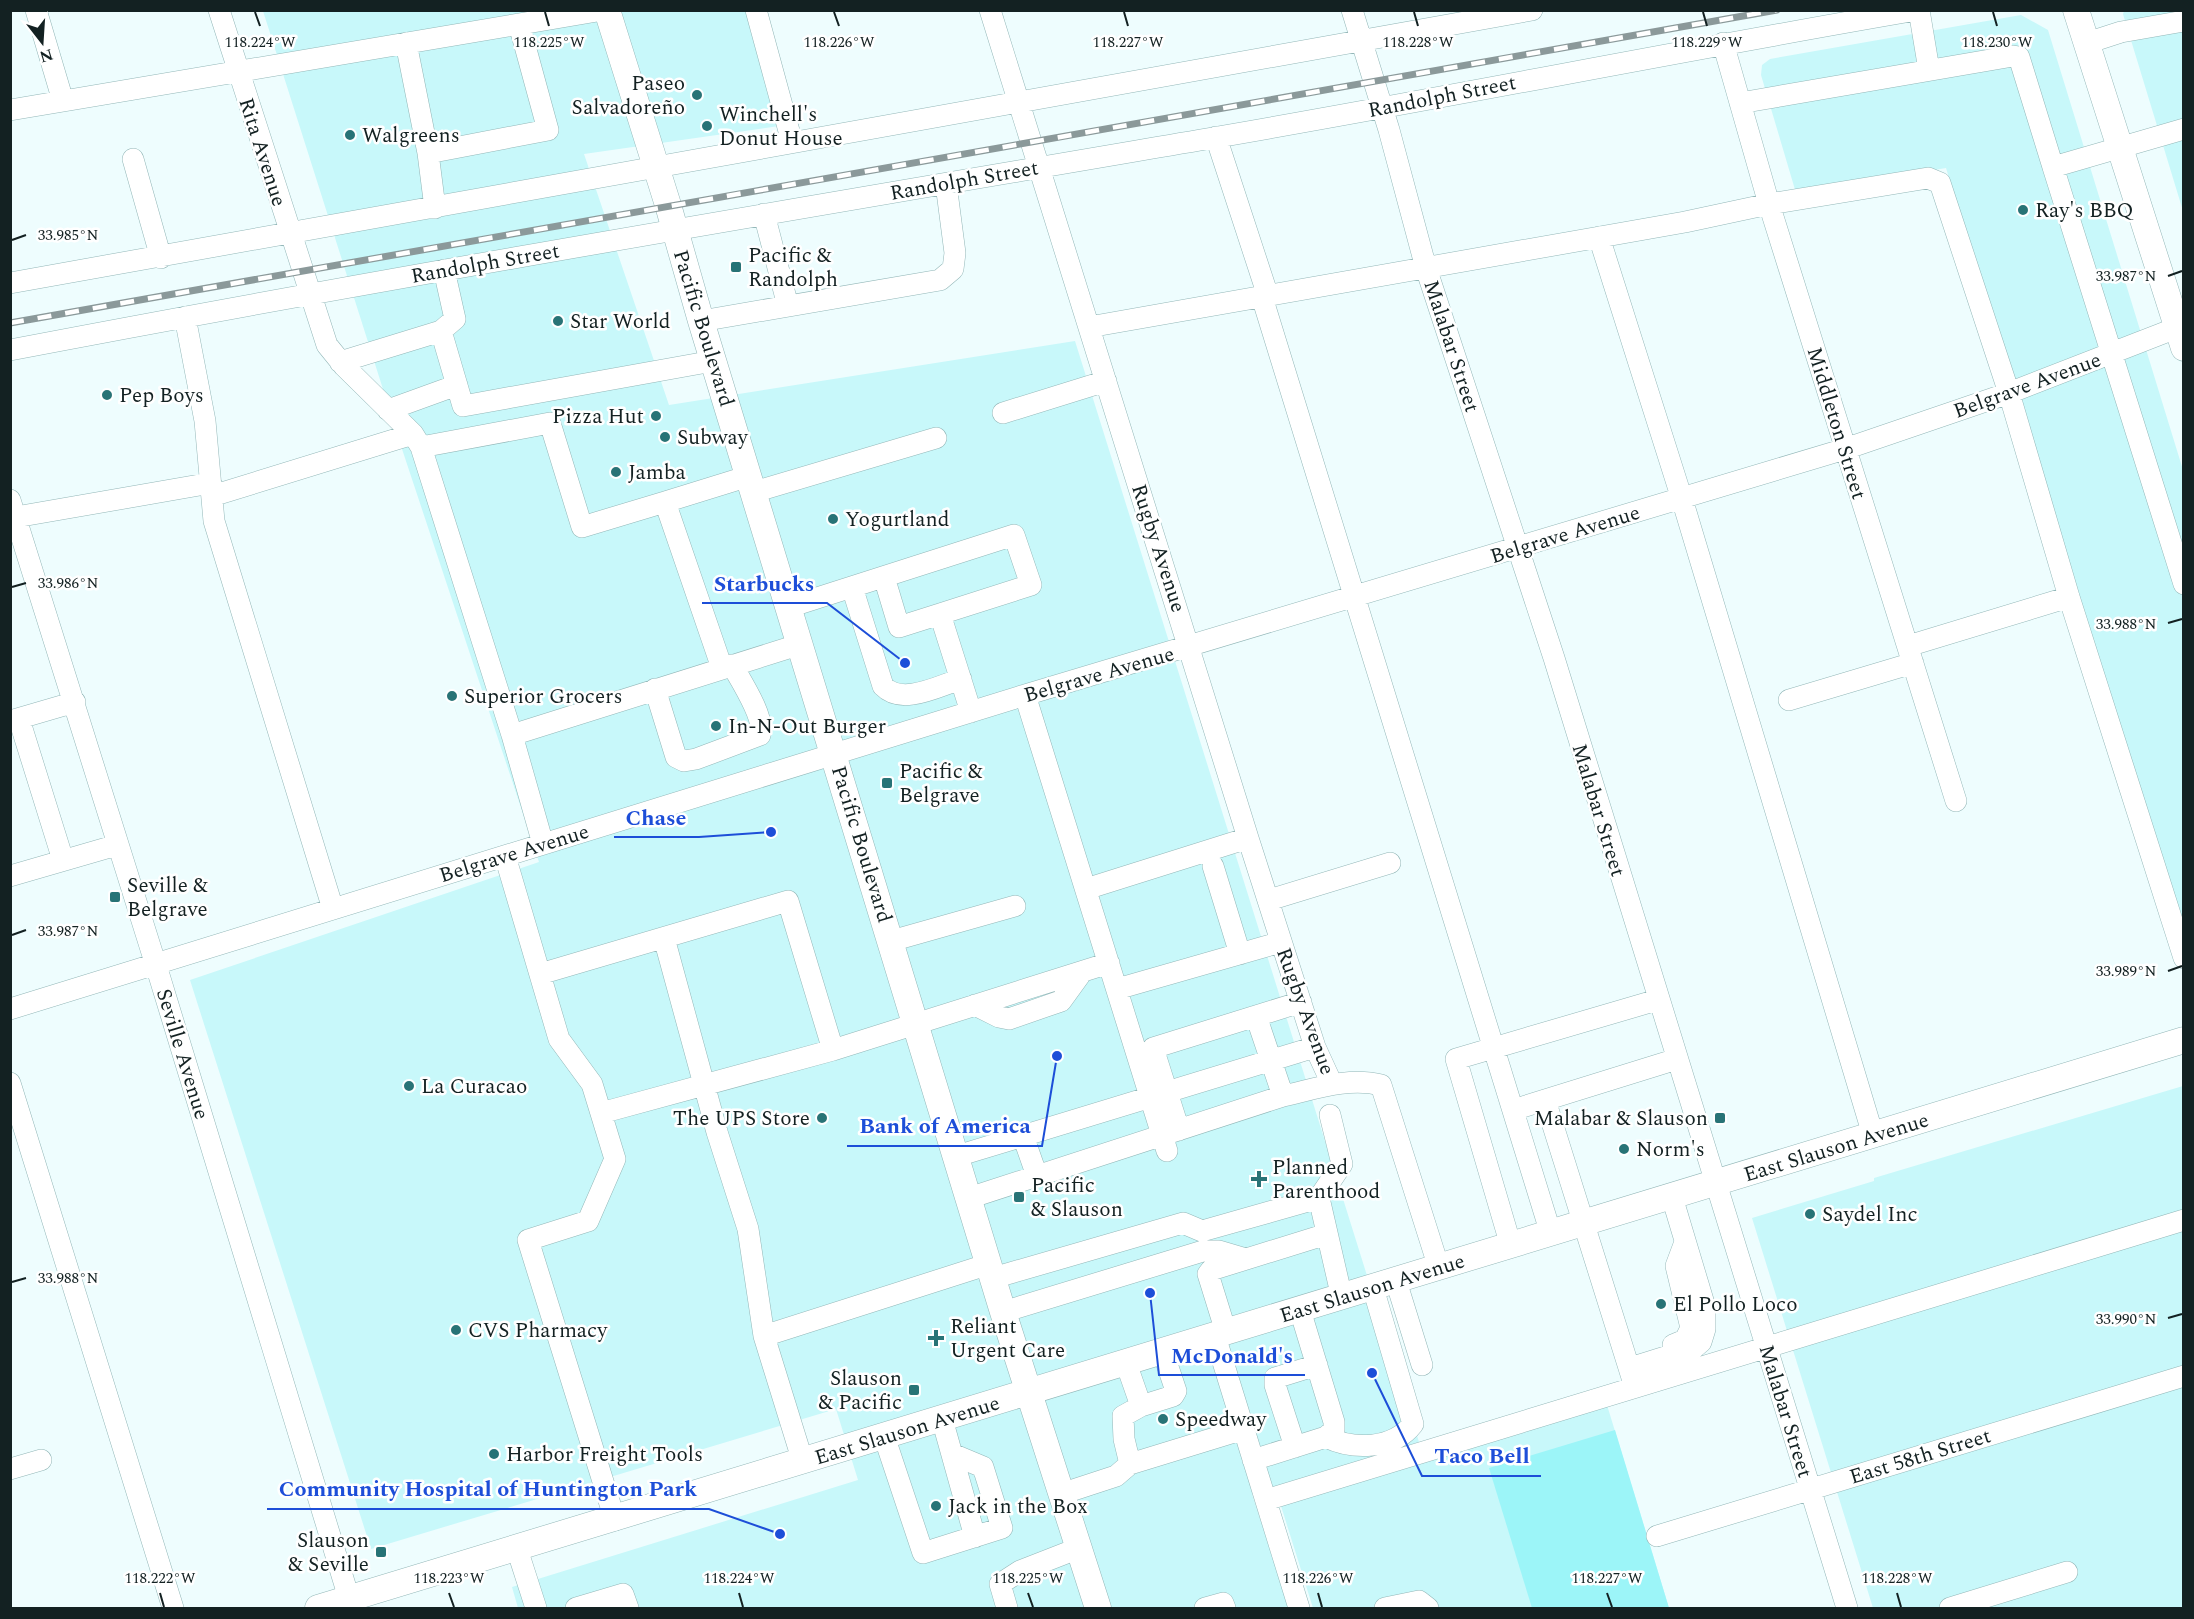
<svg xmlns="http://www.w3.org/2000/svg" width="2194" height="1619" font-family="Spectral,serif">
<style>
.built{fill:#c8f8fa}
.green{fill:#9cf5f8}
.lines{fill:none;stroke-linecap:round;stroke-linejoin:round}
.minor-casing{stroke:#93b7b8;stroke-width:22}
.major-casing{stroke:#93b7b8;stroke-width:27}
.minor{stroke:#fff;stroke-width:21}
.major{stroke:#fff;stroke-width:26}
.rail-casing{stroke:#8b999a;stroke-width:7}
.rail{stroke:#fff;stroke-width:4.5;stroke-dasharray:14;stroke-linecap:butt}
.ticks{fill:none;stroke:#132122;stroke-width:2}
.poi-dot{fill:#287376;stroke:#fff;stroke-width:2}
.labels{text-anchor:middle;stroke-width:5;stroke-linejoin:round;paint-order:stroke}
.poi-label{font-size:21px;fill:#132122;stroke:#fff;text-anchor:start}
.street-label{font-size:21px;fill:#132122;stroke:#fff}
.ticks-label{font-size:15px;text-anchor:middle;fill:#132122;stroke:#fff;stroke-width:5;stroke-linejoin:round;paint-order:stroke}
.leader{fill:none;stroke:#1d4ed8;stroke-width:2}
.callout-dot{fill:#1d4ed8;stroke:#fff;stroke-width:2}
.callout-label{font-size:22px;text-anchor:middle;font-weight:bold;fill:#1d4ed8;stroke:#fff;stroke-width:5;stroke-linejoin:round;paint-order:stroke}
</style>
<rect width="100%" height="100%" fill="#eefdfe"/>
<path class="built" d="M263,11H748L779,126L584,154L669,405L1075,341L1419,1442L1252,1494L1289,1608H518L512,1587L858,1480L836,1409L371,1549L190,980L539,862L402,449Z
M2124,11H2183V211L2123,14Z
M2021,15L2048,30L2183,470V945L1946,168L1796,193L1761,75L1762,65L1770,59Z
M2183,1086V1608H1873L1752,1218L1874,1181V1178Z
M1607,1405L1669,1608H1313L1281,1506Z"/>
<path class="green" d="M1615,1430L1669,1608H1532L1489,1468Z"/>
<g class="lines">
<defs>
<path id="minor" d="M36,10L63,101
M219,10L327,345L344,366L413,434L421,447L512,735L543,844
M756,10L792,142
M990,10L1248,838L1315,1047L1332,1084
M1352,10L1389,130L1426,268L1554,658L1847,1608
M1919,10L1929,70
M406,43L428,153
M1723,43L1769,204L1956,801
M2087,43L2121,32L2184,21
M1740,103L2013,56L2019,57L2053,167L2184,129
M10,110L603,10
M1216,137L1268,296
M133,159L161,258
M2053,167L2184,584
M435,208L428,153L548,130L519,24
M764,214L788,306
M1599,237L1682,499L1873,1135
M444,270L455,319L441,331L463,406L713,361
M10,283L1532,10
M1262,297L1551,1234
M185,317L205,421L214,521L333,909
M701,321L940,280L953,269L955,253L946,184
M1089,327L1685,222L1769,204L1928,178L1940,183L2009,393L2069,597L2184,958
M10,350C412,273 815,206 1218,137C1451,97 1683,50 1917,10
M340,362L441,331
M388,410L457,385
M1003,413L1106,381
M421,447L550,423L582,527L665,502L722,668
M754,492L936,438
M212,496L413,434
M10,500L155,962L352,1608
M665,502L749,476
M10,518L211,483
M884,577L899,627L940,614
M852,587L883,686C902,706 938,686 961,679
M789,607L1014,535L1031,585L940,614L971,712
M1908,646L2069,597
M655,689L676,757L684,761L696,759L760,735C766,719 741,681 732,665
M1025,695L1167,1151
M1789,700L1913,663
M19,719L63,860
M10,721L75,702
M512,735L801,644
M505,856L559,1039L592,1084L615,1159L588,1221L528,1240L615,1520
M1213,866L1240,954
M10,876L117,845
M1086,889L1248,838
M1269,900L1390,863
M664,938L717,1132L748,1229L764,1336
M891,941L1015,906
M540,974L788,901L833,1050
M1117,989L1281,942
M975,1005L999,1017L1009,1019L1061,1001L1082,972
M10,1009L1025,695L1845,449L2009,393L2184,325
M1256,1016L1283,1096
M10,1083L173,1608
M1545,1100L1635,1387
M1513,1110L1677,1059
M601,1113L833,1050L1109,963
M1330,1115L1342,1164L1319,1198L1342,1298
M1179,1130L1153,1048L1301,1002
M1023,1136L1037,1176
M957,1156L1315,1047
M969,1198L1283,1096C1315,1089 1348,1077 1381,1085L1439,1268
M1511,1246L1456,1059L1657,1000
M993,1278L1183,1223L1202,1231L1319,1198
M1396,1281L1422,1365
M1003,1312L1203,1251H1219L1246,1259
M1226,1332L1208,1274L1211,1270L1327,1234
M1215,1336L1299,1608
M1673,1345L1685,1340L1691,1328L1676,1266L1685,1242
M1126,1363L1141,1406
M1630,1368L1694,1348L1701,1342L1705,1329V1307L1672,1197
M942,1419L975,1537
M884,1436L923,1553L1002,1528L983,1467L952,1454
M1326,1437C1353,1450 1393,1450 1413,1424L1373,1288
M1295,1447L1275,1385V1378L1317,1365
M1253,1460L1326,1437L1334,1430V1422L1300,1310
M803,1462L764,1336L989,1264
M1130,1464L1124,1439L1123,1416L1141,1406L1173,1396L1176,1391L1163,1352
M10,1469L41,1460
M1061,1494L1116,1476L1130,1464L1244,1429
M1266,1500L2184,1220
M1657,1536L2184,1376
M517,1549L536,1608
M576,1608L623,1594L628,1608
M1007,1608L1000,1584L1020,1571L1079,1548
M1205,1608L1223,1603L1225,1608
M1385,1608L1419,1601L1428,1608
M1950,1608L2067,1572"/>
<path id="major" d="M607,10L668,205L701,321L1003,1312L1098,1608
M2076,10L2184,348
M318,1608L2184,1040"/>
</defs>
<use href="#minor" class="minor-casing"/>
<use href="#major" class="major-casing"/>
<use href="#minor" class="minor"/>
<use href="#major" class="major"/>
<defs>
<path id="rail" d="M10,323L1777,10"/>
</defs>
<use href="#rail" class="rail-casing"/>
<use href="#rail" class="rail"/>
</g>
<path class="ticks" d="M255,12L260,26M545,12L549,26M834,12L839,26M1124,12L1128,26M1414,12L1418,26M1703,12L1707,26M1993,12L1997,26M12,240L26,235M2168,276L2182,271M12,587L26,583M2168,623L2182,619M12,935L26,930M2168,971L2182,966M12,1282L26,1278M2168,1318L2182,1314M160,1593L164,1607M449,1593L454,1607M739,1593L743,1607M1028,1593L1033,1607M1318,1593L1322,1607M1607,1593L1612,1607M1897,1593L1901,1607"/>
<g class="poi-dot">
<circle cx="697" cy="95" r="6"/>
<circle cx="707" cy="126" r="6"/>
<circle cx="350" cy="135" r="6"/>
<circle cx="2023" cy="210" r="6"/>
<rect x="730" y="261" width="12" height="12" rx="3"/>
<circle cx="558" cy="321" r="6"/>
<circle cx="107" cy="395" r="6"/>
<circle cx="656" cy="416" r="6"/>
<circle cx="665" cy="437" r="6"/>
<circle cx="616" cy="472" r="6"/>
<circle cx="833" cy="519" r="6"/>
<circle cx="452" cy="696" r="6"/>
<circle cx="716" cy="726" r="6"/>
<rect x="881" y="777" width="12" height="12" rx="3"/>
<rect x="109" y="891" width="12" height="12" rx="3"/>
<circle cx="409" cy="1086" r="6"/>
<circle cx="822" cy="1118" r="6"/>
<rect x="1714" y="1112" width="12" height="12" rx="3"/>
<circle cx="1624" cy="1149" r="6"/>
<path d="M1256 1170h6v6h6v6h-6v6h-6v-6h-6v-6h6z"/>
<rect x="1013" y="1191" width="12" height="12" rx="3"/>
<circle cx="1810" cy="1214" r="6"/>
<circle cx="1661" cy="1304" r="6"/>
<circle cx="456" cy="1330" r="6"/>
<path d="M933 1329h6v6h6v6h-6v6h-6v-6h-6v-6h6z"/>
<rect x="908" y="1384" width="12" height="12" rx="3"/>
<circle cx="1163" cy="1419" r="6"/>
<circle cx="494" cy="1454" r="6"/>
<circle cx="936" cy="1506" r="6"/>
<rect x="375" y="1546" width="12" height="12" rx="3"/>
</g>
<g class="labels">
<g class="poi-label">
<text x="685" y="90" text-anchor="end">Paseo<tspan x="685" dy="24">Salvadoreño</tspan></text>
<text x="719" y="121">Winchell's<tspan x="719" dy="24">Donut House</tspan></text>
<text x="362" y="142">Walgreens</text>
<text x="2035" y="217">Ray's BBQ</text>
<text x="748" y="262">Pacific &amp;<tspan x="748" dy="24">Randolph</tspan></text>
<text x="570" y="328">Star World</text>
<text x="119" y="402">Pep Boys</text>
<text x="644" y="423" text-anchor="end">Pizza Hut</text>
<text x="677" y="444">Subway</text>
<text x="628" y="479">Jamba</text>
<text x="845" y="526">Yogurtland</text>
<text x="464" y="703">Superior Grocers</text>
<text x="728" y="733">In-N-Out Burger</text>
<text x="899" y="778">Pacific &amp;<tspan x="899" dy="24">Belgrave</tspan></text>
<text x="127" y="892">Seville &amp;<tspan x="127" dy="24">Belgrave</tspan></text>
<text x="421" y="1093">La Curacao</text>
<text x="810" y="1125" text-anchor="end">The UPS Store</text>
<text x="1708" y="1125" text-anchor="end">Malabar &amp; Slauson</text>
<text x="1636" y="1156">Norm's</text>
<text x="1272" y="1174">Planned<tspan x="1272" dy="24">Parenthood</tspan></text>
<text x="1031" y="1192">Pacific<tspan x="1031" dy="24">&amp; Slauson</tspan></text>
<text x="1822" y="1221">Saydel Inc</text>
<text x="1673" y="1311">El Pollo Loco</text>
<text x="950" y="1333">Reliant<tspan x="950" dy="24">Urgent Care</tspan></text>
<text x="468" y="1337">CVS Pharmacy</text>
<text x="902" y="1385" text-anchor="end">Slauson<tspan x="902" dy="24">&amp; Pacific</tspan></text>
<text x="1175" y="1426">Speedway</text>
<text x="506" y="1461">Harbor Freight Tools</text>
<text x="948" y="1513">Jack in the Box</text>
<text x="369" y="1547" text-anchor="end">Slauson<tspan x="369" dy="24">&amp; Seville</tspan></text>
</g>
<g class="street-label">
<text transform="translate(1442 96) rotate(-11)" y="7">Randolph Street</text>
<text transform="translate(263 152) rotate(72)" y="7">Rita Avenue</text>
<text transform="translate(964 180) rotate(-10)" y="7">Randolph Street</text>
<text transform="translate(485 263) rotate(-10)" y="7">Randolph Street</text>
<text transform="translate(704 328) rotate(73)" y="7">Pacific Boulevard</text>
<text transform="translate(1452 346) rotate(72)" y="7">Malabar Street</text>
<text transform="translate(2027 385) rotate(-20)" y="7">Belgrave Avenue</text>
<text transform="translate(1837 423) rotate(73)" y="7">Middleton Street</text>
<text transform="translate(1565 534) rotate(-17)" y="7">Belgrave Avenue</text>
<text transform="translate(1159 548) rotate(72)" y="7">Rugby Avenue</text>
<text transform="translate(1099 674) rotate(-16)" y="7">Belgrave Avenue</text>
<text transform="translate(1599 810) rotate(73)" y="7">Malabar Street</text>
<text transform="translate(862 844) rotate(73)" y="7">Pacific Boulevard</text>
<text transform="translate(514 853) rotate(-17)" y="7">Belgrave Avenue</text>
<text transform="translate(1306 1011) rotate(70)" y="7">Rugby Avenue</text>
<text transform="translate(183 1054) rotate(73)" y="7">Seville Avenue</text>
<text transform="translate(1836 1147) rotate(-17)" y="7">East Slauson Avenue</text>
<text transform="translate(1372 1288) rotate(-17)" y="7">East Slauson Avenue</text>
<text transform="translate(1786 1411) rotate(73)" y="7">Malabar Street</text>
<text transform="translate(907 1430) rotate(-17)" y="7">East Slauson Avenue</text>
<text transform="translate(1920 1456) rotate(-17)" y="7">East 58th Street</text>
</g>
</g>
<g class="ticks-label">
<text x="260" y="47">118.224°W</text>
<text x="549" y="47">118.225°W</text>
<text x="839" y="47">118.226°W</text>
<text x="1128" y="47">118.227°W</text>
<text x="1418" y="47">118.228°W</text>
<text x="1707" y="47">118.229°W</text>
<text x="1997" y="47">118.230°W</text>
<text x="68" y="240">33.985°N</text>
<text x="2126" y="281">33.987°N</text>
<text x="68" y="588">33.986°N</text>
<text x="2126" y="629">33.988°N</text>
<text x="68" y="936">33.987°N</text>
<text x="2126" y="976">33.989°N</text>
<text x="68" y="1283">33.988°N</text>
<text x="2126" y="1324">33.990°N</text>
<text x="160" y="1583">118.222°W</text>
<text x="449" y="1583">118.223°W</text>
<text x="739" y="1583">118.224°W</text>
<text x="1028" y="1583">118.225°W</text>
<text x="1318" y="1583">118.226°W</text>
<text x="1607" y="1583">118.227°W</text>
<text x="1897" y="1583">118.228°W</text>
</g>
<path class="leader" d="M905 663L827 603H702M771 832L699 837H614M1057 1056L1042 1146H847M1150 1293L1159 1375H1305M1372 1373L1422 1476H1541M780 1534L709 1509H267"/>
<g class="callout-dot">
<circle cx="905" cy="663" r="6"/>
<circle cx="771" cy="832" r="6"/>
<circle cx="1057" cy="1056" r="6"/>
<circle cx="1150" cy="1293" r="6"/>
<circle cx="1372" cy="1373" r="6"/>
<circle cx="780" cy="1534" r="6"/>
</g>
<g class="callout-label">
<text x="764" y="591">Starbucks</text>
<text x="656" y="825">Chase</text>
<text x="945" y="1133">Bank of America</text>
<text x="1232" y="1363">McDonald's</text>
<text x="1482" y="1463">Taco Bell</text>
<text x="488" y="1496">Community Hospital of Huntington Park</text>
</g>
<rect width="2194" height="1619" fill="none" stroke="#132122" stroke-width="24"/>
<g transform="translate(42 42) rotate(163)" stroke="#ffffff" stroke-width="4.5" paint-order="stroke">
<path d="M0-4.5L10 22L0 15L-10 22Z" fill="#132122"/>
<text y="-9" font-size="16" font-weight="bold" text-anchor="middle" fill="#132122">N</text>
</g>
</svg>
